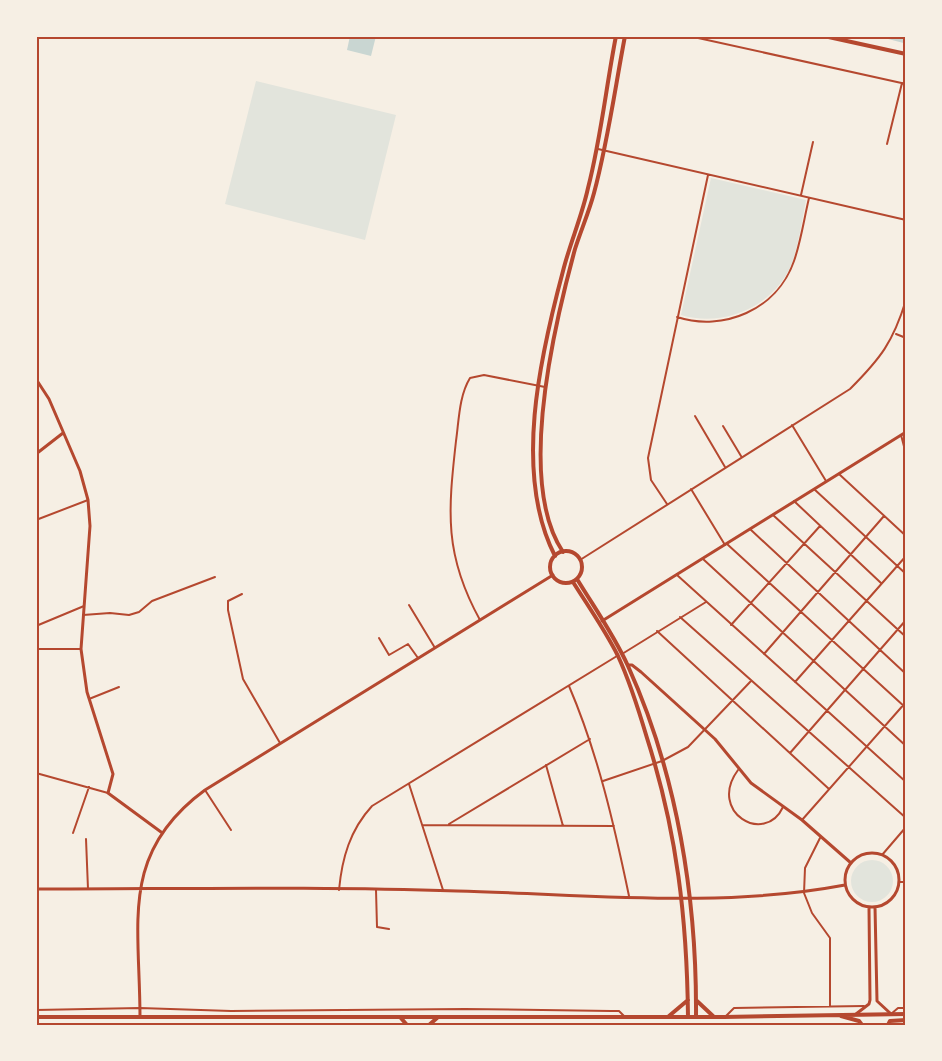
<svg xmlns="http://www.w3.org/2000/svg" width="942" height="1061" font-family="Raleway,sans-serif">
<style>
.green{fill:#e2e4dc}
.water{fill:#c9d6d2}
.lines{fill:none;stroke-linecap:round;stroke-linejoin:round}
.canal{stroke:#c9d6d2;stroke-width:5}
.minor{stroke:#b5482f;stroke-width:2}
.tertiary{stroke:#b5482f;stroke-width:3}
.secondary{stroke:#b5482f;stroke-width:4}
.trunk{stroke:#b5482f;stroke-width:4}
.neatline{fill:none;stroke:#b5482f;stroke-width:2}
</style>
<rect width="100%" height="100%" fill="#f6efe4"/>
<path class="green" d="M256,81L396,115L365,240L225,204Z
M711,178L806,200C802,221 799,243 792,263C775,306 724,328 681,315Z
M851 881a21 21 0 1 1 42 0a21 21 0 1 1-42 0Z"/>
<path class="water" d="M350,36H376L371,56L347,50Z"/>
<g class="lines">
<path class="canal" d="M887,36L906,41"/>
<path class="minor" d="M689,36L906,84
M887,144L902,83
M598,149L906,220
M801,195L813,142
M677,317C723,332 777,310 794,261C801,241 804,219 809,198
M896,334L906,338
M695,416L725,467
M792,425L826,481
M723,426L741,456
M901,435L906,454
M839,474L906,536
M691,489L725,545
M814,489L906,574
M906,496V501
M794,501L881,583
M667,504L651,480L648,458L708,175
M773,515L906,637
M36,520L88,500
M750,529L906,674
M727,544L906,708
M703,559L906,746
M580,560L850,389C881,358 893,342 906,300
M677,575L906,782
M242,594L228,601V610L243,679L280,743
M409,605L435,648
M83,615L110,613L129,615L139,612L152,601L215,577
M680,617L906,818
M480,620C444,555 448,512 456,441C459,420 459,396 470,378L484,375L545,387
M731,625L820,526
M36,626L84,606
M657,631L829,789
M379,638L389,655L408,644L418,658
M36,649H81
M622,654L706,602
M764,654L884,516
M795,682L906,556
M569,686C598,754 614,824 629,896
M89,699L119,687
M790,753L906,620
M546,765L563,826
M738,770C707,812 765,846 783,807
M36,773L108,793
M603,781L662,761L688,747L751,681
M409,784L443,890
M205,790L231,830
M802,820L906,702
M449,824L590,739
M422,825L614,826
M73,833L89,787
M820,838L805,868L804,893L812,913L830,938V1006
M86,839L88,889
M882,855L906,827
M899,882H906
M339,890C342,858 350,830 372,806L617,656
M376,890L377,927L389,929
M36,1010L140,1008L231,1011L465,1009L611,1011H619L625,1017
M891,1014L898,1008H906
M726,1016L734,1008L864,1006"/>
<path class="tertiary" d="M36,379L49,399L80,471L88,500L90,526L81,649L87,692L113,774L108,793L161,832
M36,454L63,433
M602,621L906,432
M628,665H632L641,672L715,739L751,783L802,820L851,863
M845 880a27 27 0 1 1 54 0a27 27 0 1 1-54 0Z
M36,889C176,889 317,886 457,891C586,894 718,909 845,885
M875,907L877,1001L890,1013
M856,1014L869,1004L870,1000L869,908
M140,1017C140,923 119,853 205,790L553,575"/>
<path class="secondary" d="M550 567a16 16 0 1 1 32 0a16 16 0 1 1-32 0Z
M563,552C516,482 554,326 575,249C581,230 589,212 594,193C608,141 615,88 625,36
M555,556C513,474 540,357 563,271C570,243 582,216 588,188C601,138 606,87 616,36
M577,579C594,607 614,635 628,666C677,774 697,898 696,1017
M573,582C588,606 605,630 618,656C630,682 639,711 647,738C677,832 687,919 688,1017
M697,1001L713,1016
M669,1016L688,1000
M841,1016L859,1021L862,1025
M36,1017H724L906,1014
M400,1017L407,1025
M429,1025L437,1018
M888,1025L890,1021L906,1020"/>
<path class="trunk" d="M824,36L906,54"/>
</g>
<rect width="942" height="1061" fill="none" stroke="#f6efe4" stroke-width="75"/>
<rect x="38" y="38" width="866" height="986" class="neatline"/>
</svg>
